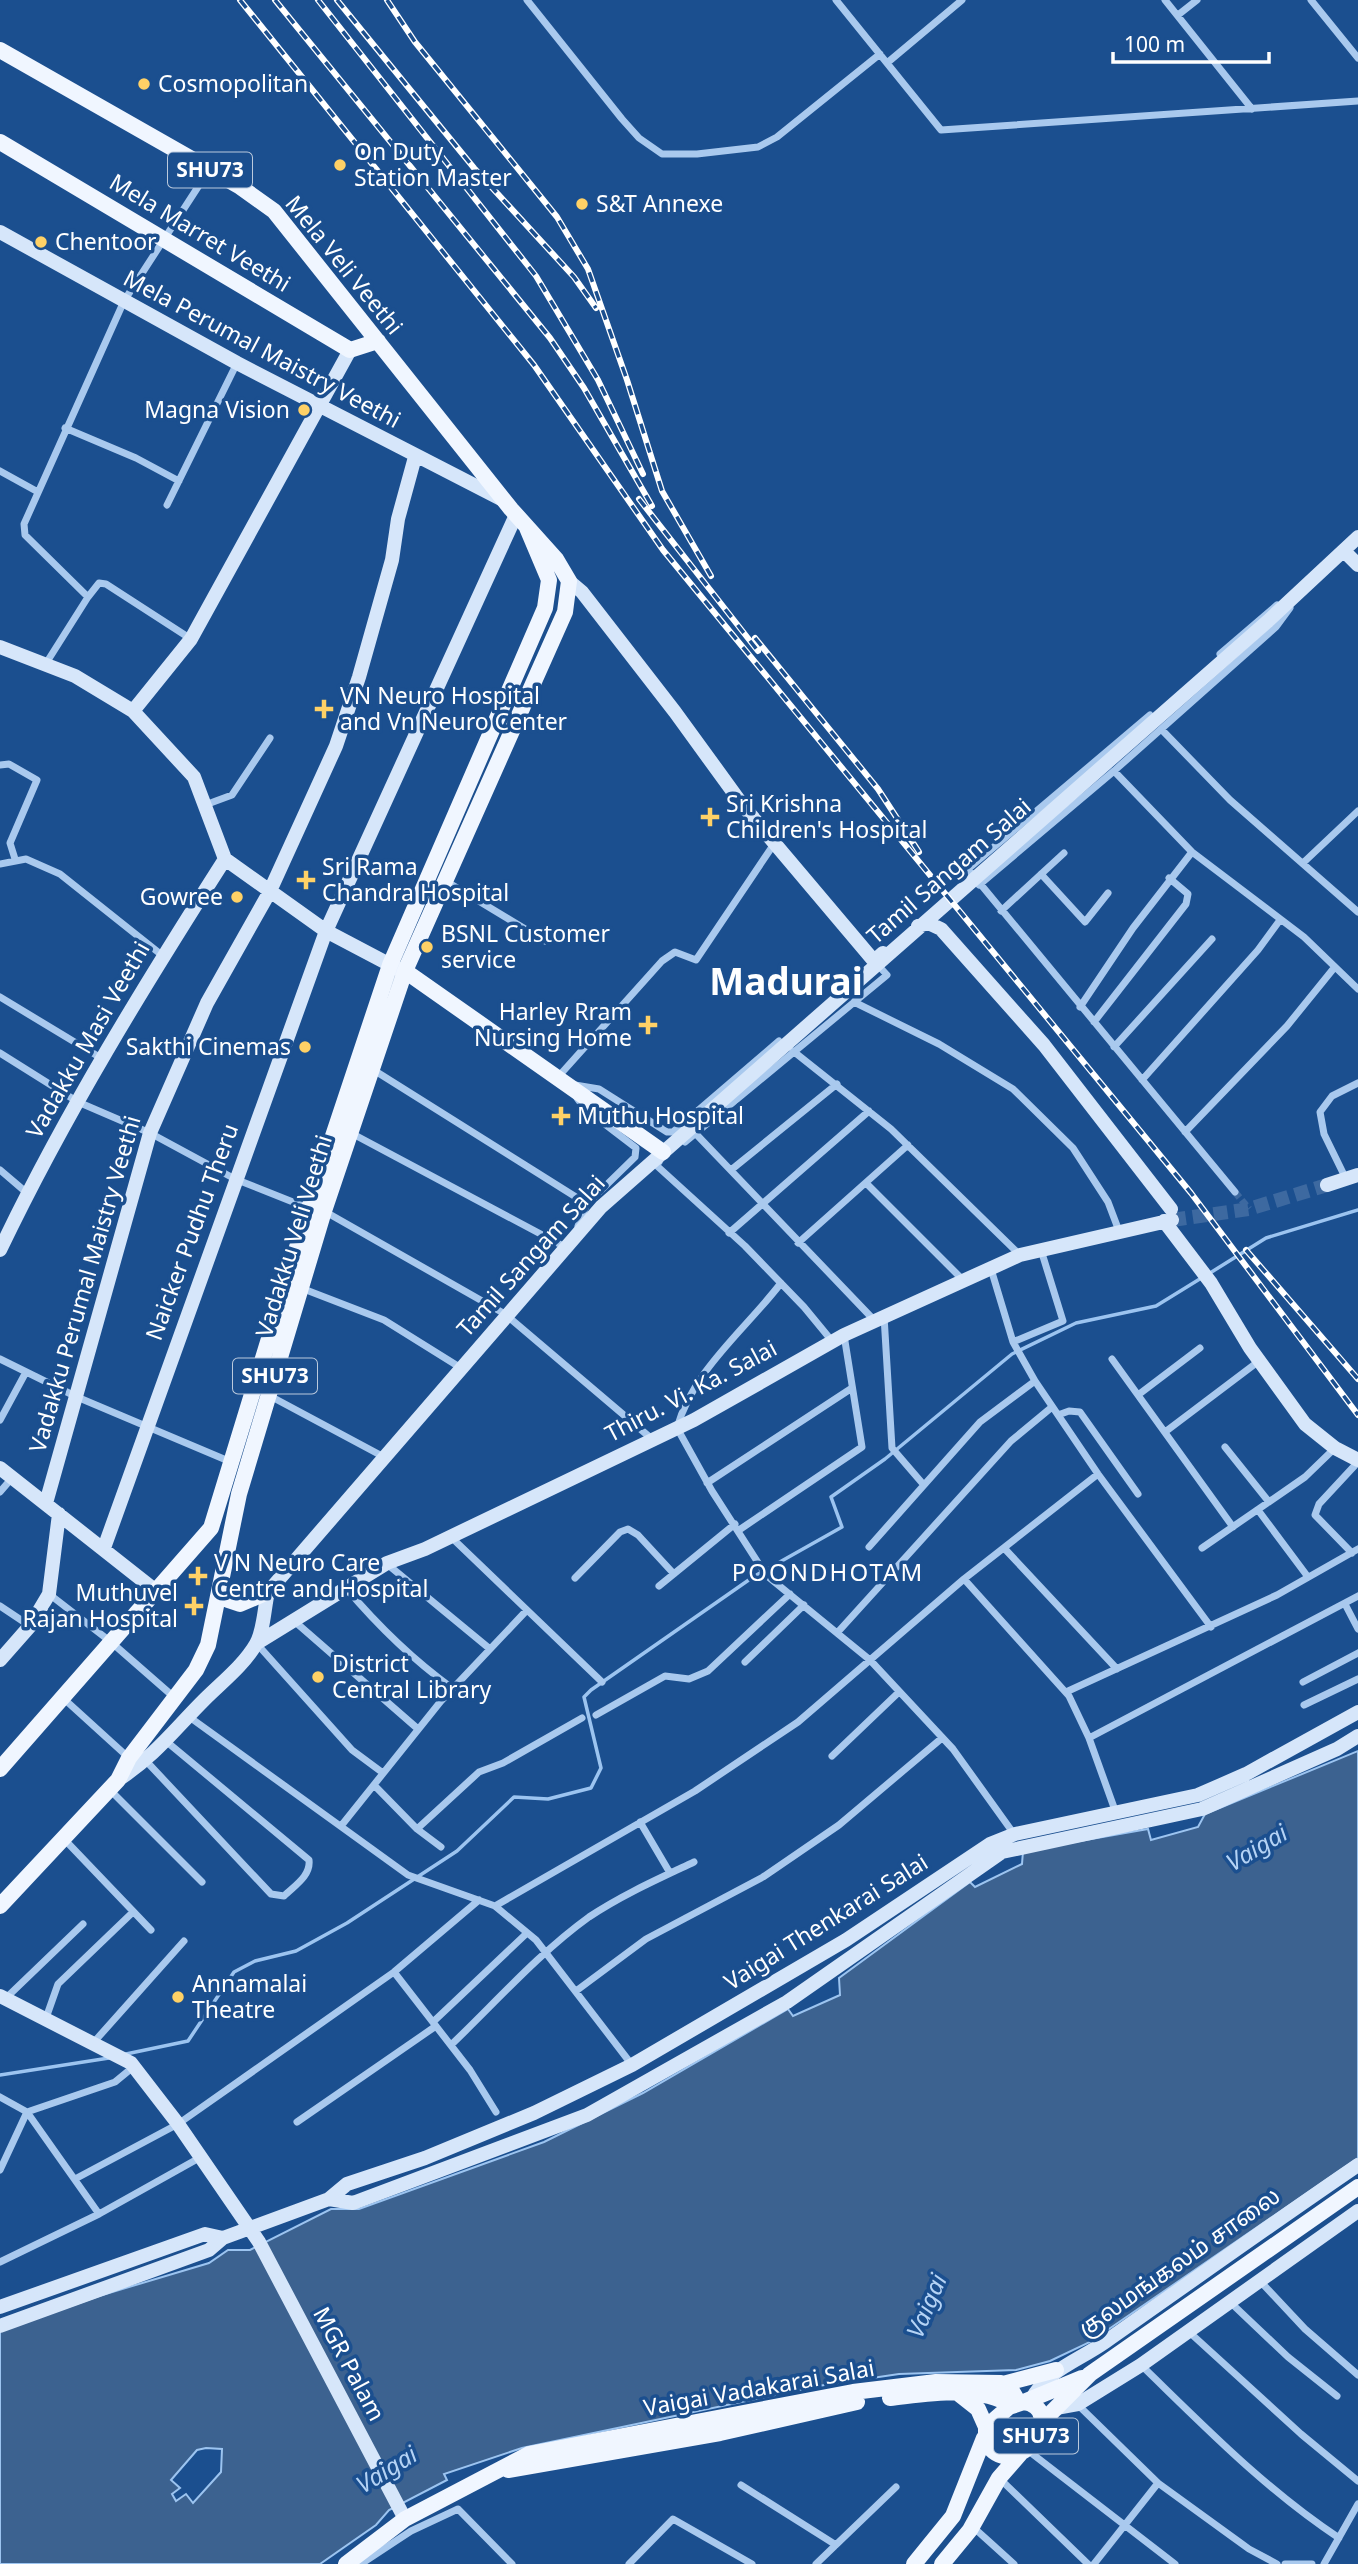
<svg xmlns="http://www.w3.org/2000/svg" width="1358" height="2564" font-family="'Noto Sans','Noto Sans Tamil',sans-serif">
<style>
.water{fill:#3c6290;stroke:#9cc4f0;stroke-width:2;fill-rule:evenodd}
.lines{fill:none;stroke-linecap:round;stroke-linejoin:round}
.stream{stroke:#9cc4f0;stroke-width:3.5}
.street-tunnel{stroke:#3d69a0;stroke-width:7;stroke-dasharray:7 3.5;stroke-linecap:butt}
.secondary-tunnel{stroke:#3d69a0;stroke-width:14;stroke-dasharray:14 7;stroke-linecap:butt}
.street{stroke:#a9c9ee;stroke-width:7}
.secondary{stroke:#d6e6fa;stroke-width:14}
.primary{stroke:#f0f6ff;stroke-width:16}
.rail-casing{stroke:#fff;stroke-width:6}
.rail{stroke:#1b4f8f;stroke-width:3.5;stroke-dasharray:10;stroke-linecap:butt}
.poi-dot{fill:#ffd166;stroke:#1b4f8f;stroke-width:2.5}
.labels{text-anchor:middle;stroke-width:7;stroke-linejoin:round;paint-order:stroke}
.shield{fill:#1b4f8f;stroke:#bbcadd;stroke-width:2}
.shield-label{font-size:21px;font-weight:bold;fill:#fff}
.poi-label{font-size:23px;fill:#fff;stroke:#1b4f8f;text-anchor:start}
.street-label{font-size:23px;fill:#fff;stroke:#1b4f8f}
.neighbourhood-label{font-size:24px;letter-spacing:2px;fill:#fff;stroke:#1b4f8f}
.water-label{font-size:24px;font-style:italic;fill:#b5d3f5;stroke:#1b4f8f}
.town-label{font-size:37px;font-weight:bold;fill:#fff;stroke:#1b4f8f}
</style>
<rect width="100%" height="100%" fill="#1b4f8f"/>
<path class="water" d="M1358,1751V2158L1090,2342L1050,2361L1016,2370L899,2374L818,2386L522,2448L444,2474L447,2480L389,2510L376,2525L320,2564H0V2331L99,2296L209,2263L228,2250H250L331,2209H359L544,2142L643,2093L788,2009L793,2016L840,1995L839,1978L970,1882L975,1887L1022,1864L1023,1851L1148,1829L1151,1840L1198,1827L1205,1814ZM206,2448L222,2449L221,2472L193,2503L186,2494L176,2501L172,2494L180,2488L171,2480L197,2450Z"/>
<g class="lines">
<path class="stream" d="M1210,1273L1266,1238L1358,1210
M126,2054L188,2041L234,1972L255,1961L296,1951L347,1923L457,1851L514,1797L548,1799L591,1788L601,1768L584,1697L591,1690L753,1577L842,1527L831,1497L885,1459L1012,1354L1076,1323L1156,1306L1203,1277
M0,2075L109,2058"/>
<path class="street-tunnel" d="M1235,1192L1249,1209"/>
<path class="secondary-tunnel" d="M1172,1220L1249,1209L1327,1185"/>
<path class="street" d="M527,0L622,119L639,138L662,154H697L758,147L777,137L880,54
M836,0L941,130L1358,101
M1165,0L1252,109
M1311,0L1358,58
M1178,15L1197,0
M887,63L962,0
M65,428L136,458L179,481
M0,471L38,492
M167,505L237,363
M88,597L99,583L106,584L191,639
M1220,654L1277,605
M45,665L88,597L25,535L24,524L124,301L209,170
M1150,715L968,869L1235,1192
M1162,730L1230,800L1358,912
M0,765L9,764L37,780L10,843L15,859
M1114,771L1192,852L1304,937L1358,989
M205,805L232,795L270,738
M1303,863L1358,811
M0,864L26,859L60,874L163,956
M1041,874L1085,922L1108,893
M444,880L545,941
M979,885L1114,771L1276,627L1290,608
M1001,911L1064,853
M0,997L101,1058
M854,1002L939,1044L1013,1089L1073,1148L1108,1202L1119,1231
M1080,1007L1133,928L1192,852
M1094,1022L1186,904L1188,894L1169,878
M1114,1047L1212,939
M793,1051L891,1129L1020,1255
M0,1053L78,1102L150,1133L235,1179L308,1208
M372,1069L587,1204
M558,1077L662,961L675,952L696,960L774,844
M1142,1080L1258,950L1280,920
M575,1085L599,1089L667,1132H673L779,1041
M577,1098L585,1109L636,1148L635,1157L587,1204L578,1226
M1185,1132L1287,1026L1334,968
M351,1133L565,1247
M696,1134L874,1320
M685,1142L887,975L876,963
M659,1162L656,1165L745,1246L804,1307L832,1341
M0,1170L27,1193
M731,1170L837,1084
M1346,1179L1324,1134L1320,1112L1332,1096L1358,1083
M866,1183L963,1280
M324,1211L505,1314L652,1439
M729,1233L869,1111
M798,1243L908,1145
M991,1269L1013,1342L1035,1381L1098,1474L1211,1627
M781,1283C745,1330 693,1370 677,1428L712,1491L766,1575L870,1660L953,1749L1014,1834
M301,1288L384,1320L461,1368
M884,1316L892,1448L923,1484
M1013,1342L1063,1321L1041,1250
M0,1359L77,1397L231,1462
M1112,1359L1233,1527
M1138,1395L1200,1348
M270,1396L384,1457
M1058,1415L1069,1411L1080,1412L1138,1494
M0,1420L26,1372
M1165,1432L1259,1361
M1225,1447L1269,1502
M707,1483L852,1388
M0,1492L12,1478
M1258,1510L1308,1577
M739,1530L862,1447L844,1335
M451,1537L602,1682
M869,1547L980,1422L1035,1381
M1004,1548L1117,1669
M1202,1548L1305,1477L1335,1448
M1352,1553L1315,1515L1319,1504L1358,1462
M387,1564L490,1649
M575,1578L620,1532L628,1529L638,1535L674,1574
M964,1579L1069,1696L1089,1738L1116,1813
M659,1586L735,1524
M346,1588C379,1627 412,1659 452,1688
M49,1594L111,1642L175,1698
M1345,1604L1358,1629
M0,1606L30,1626
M293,1620L418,1729
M837,1633L1011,1441L1052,1407
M257,1644L352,1750L383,1773
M745,1662L804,1605
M1303,1682L1358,1653
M1066,1692L1277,1595L1358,1549
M63,1698L129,1758
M1304,1705L1358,1679
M596,1715L665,1676L689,1679L708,1671L790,1594
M188,1716L408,1875L495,1906L536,1940L632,2065
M1089,1738L1358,1596
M832,1756L899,1692
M147,1762L271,1894L284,1896C294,1886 311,1876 309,1860L167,1742
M374,1785L417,1829L441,1847
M110,1790L202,1882
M640,1822L670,1873
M341,1826L441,1701L527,1610
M417,1829L479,1772L503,1763L582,1718
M64,1839L151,1930
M495,1906L695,1791L798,1722L964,1579L1098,1474
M394,1972L470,2070L496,2112
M576,1991L646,1939L763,1877L839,1825L942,1738
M6,1998L83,1924
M46,2018L58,1984L133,1912
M433,2022L527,1933
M94,2042L184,1941
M451,2045C496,2002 539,1953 589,1917C622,1895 658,1879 694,1862
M0,2097L27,2112L99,2214
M297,2122L436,2026
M0,2170L27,2112L115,2082L132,2068
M75,2179L178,2124L394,1972L479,1900
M0,2262L99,2214L201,2157
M1260,2281L1305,2329L1358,2375
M1230,2302L1288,2357L1337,2396
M1188,2331L1301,2434L1358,2481
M1141,2365C1204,2426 1265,2489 1339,2538
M1078,2405L1158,2483
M1026,2449L1175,2564
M999,2478L1088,2564
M741,2485L836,2545
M973,2527L1014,2564
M361,2564L411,2531L458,2509L512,2564
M629,2564L673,2519L752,2564
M816,2564L896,2487
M1094,2564L1158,2483L1249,2549L1277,2564
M1285,2564H1312
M1324,2564L1358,2504"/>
<path class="secondary" d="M0,232L237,363L505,501
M1344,551L1358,565
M569,581L582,592L675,712L744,807L874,961L883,953
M0,647L75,676L133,711L194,777L225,859
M133,711L191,639L350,350
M225,859L326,931L400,970
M918,926L928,923L941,929L1044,1045L1171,1209
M1327,1185L1358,1175
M1164,1221L1211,1283L1250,1348L1305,1424L1335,1448L1358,1460
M0,1250C65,1114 144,986 225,859
M0,1468L156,1591
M46,1503L150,1133L207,1003L269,893L336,746L359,677L392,560L398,519L415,457
M104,1548L326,931L516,515
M257,1643L387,1563L425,1549L694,1420L844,1335L1020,1255L1172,1220
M0,1660L30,1626L49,1594L59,1514
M118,1780C156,1755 173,1731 204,1700C221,1683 244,1665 256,1644C264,1630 264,1609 268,1592L601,1207L1268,621L1358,537
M0,1996L131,2063L178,2124L259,2242L405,2519
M329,2199L353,2203L587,2115L787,2002L1002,1852L1202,1809L1337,1749L1358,1736
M0,2307L205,2234L223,2238
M0,2326L209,2250L223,2238L329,2199L347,2184L425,2158L534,2113L632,2065L846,1940L990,1844L1015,1834L1198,1795L1246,1774L1358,1712
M1031,2400C1047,2370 1078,2361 1105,2342C1189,2283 1273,2223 1358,2165
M1056,2408L1078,2404L1141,2365L1358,2211"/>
<path class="primary" d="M0,50L239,186L274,211L511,509L556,559L569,581
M0,142L350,350L378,341
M405,971L663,1152
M220,1588L228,1600L240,1604L268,1592
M0,1769L211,1528L309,1208L390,965L545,608L549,580L527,528
M0,1906L118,1780L129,1758L196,1670L208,1645L239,1494L324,1211L405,971L565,612L569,581
M1003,2384L1056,2370
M959,2394L978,2409L986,2427
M890,2398C927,2394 979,2384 1012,2406
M1024,2402C1070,2409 1016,2487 986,2443V2427L1009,2407Z
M1024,2402L1082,2378
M1044,2420L1090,2374L1358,2187
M508,2470L720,2433L857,2402
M346,2564L405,2519L529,2454L853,2392L936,2382L1001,2383L1009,2386L1019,2403
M914,2564L953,2516L984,2438
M942,2564L970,2530L999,2478L1020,2454"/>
<defs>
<path id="rail" d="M240,0L534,365L663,550L1191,1193L1358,1415
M275,0L550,338L584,388L652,506
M318,0L536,276L598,380L643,474
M337,0L474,168L574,277L596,308
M387,0L415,42L557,217L588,269L627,380L662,491L711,576
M639,499L758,651
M755,638L878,789L919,852
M1246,1250L1358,1379"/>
</defs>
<use href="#rail" class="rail-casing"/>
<use href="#rail" class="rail"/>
</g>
<g class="poi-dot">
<circle cx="144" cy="84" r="7"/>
<circle cx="340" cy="165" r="7"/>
<circle cx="582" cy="204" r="7"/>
<circle cx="41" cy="242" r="7"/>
<circle cx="304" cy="410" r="7"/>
<path d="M320.5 698.5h7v7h7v7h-7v7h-7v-7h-7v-7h7z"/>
<path d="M706.5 806.5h7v7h7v7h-7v7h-7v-7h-7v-7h7z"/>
<path d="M302.5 869.5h7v7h7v7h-7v7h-7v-7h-7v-7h7z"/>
<circle cx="237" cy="897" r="7"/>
<circle cx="427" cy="947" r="7"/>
<path d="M644.5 1014.5h7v7h7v7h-7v7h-7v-7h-7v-7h7z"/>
<circle cx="305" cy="1047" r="7"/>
<path d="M557.5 1105.5h7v7h7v7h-7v7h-7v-7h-7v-7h7z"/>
<path d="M194.5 1565.5h7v7h7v7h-7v7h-7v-7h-7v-7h7z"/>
<path d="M190.5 1595.5h7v7h7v7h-7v7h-7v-7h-7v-7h7z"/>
<circle cx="318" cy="1677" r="7"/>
<circle cx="178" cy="1997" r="7"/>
</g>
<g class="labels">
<g class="shield">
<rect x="168" y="152.5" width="84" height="35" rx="5"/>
<rect x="233" y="1358.5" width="84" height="35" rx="5"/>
<rect x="994" y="2418.5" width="84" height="35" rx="5"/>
</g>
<g class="shield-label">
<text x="210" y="177">SHU73</text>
<text x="275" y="1383">SHU73</text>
<text x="1036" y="2443">SHU73</text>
</g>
<g class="poi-label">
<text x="158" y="92">Cosmopolitan</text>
<text x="354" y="160">On Duty<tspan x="354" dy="26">Station Master</tspan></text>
<text x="596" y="212">S&amp;T Annexe</text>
<text x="55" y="250">Chentoor</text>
<text x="290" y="418" text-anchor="end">Magna Vision</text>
<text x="340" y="704">VN Neuro Hospital<tspan x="340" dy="26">and Vn Neuro Center</tspan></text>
<text x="726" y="812">Sri Krishna<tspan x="726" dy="26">Children's Hospital</tspan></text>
<text x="322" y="875">Sri Rama<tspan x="322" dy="26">Chandra Hospital</tspan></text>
<text x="223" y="905" text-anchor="end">Gowree</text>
<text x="441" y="942">BSNL Customer<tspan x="441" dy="26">service</tspan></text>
<text x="632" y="1020" text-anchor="end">Harley Rram<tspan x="632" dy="26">Nursing Home</tspan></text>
<text x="291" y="1055" text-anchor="end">Sakthi Cinemas</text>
<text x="577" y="1124">Muthu Hospital</text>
<text x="214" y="1571">V N Neuro Care<tspan x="214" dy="26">Centre and Hospital</tspan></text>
<text x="178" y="1601" text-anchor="end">Muthuvel<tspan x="178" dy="26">Rajan Hospital</tspan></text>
<text x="332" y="1672">District<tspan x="332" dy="26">Central Library</tspan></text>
<text x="192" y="1992">Annamalai<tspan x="192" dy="26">Theatre</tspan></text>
</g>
<g class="street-label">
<text transform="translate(200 233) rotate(31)" y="8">Mela Marret Veethi</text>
<text transform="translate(344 265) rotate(51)" y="8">Mela Veli Veethi</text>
<text transform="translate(262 349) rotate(28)" y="8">Mela Perumal Maistry Veethi</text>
<text transform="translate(949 871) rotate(-41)" y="8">Tamil Sangam Salai</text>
<text transform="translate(88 1040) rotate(-60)" y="8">Vadakku Masi Veethi</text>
<text transform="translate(192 1232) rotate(-70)" y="8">Naicker Pudhu Theru</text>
<text transform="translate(294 1236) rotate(-73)" y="8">Vadakku Veli Veethi</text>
<text transform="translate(531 1256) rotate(-48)" y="8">Tamil Sangam Salai</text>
<text transform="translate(85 1284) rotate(-74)" y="8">Vadakku Perumal Maistry Veethi</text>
<text transform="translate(691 1391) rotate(-28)" y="8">Thiru. Vi. Ka. Salai</text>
<text transform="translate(826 1922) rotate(-32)" y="8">Vaigai Thenkarai Salai</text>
<text transform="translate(1179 2262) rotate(-35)" y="8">குலமங்கலம் சாலை</text>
<text transform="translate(349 2364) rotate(62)" y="8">MGR Palam</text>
<text transform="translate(759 2388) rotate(-10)" y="8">Vaigai Vadakarai Salai</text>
</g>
<g class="neighbourhood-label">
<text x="828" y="1581">POONDHOTAM</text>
</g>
<g class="water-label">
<text transform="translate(1257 1848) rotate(-31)" y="8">Vaigai</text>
<text transform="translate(927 2306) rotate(-67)" y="8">Vaigai</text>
<text transform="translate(387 2470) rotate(-32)" y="8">Vaigai</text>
</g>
<g class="town-label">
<text x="786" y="995">Madurai</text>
</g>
</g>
<path d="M1113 52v10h156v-10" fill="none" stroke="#ffffff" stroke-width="3.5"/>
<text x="1124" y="52" font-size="21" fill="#ffffff" stroke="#1b4f8f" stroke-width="5" paint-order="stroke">100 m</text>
</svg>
